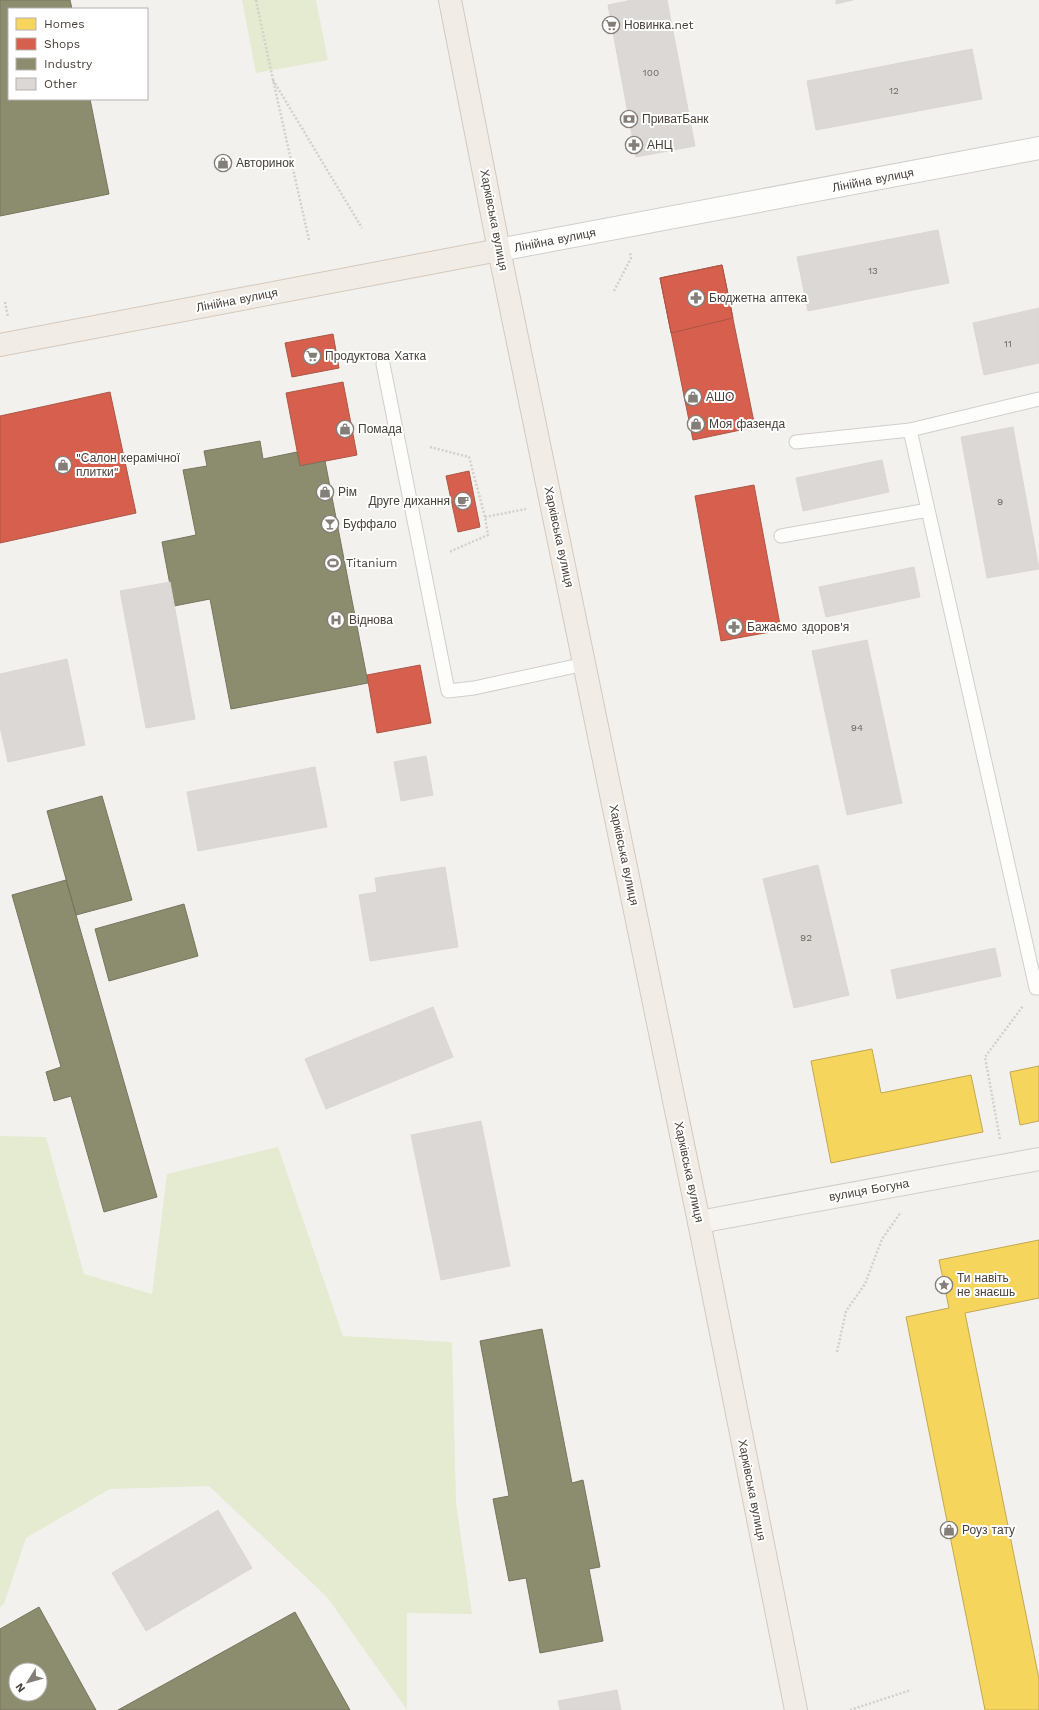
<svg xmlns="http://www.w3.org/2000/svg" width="1039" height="1710" font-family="'Work Sans',sans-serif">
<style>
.green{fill:#e4ebd0}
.homes{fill:#f6d55c;stroke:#c2a852}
.shops{fill:#d6604d;stroke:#ac5647}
.industry{fill:#8c8c6e;stroke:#78755e;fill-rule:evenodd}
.building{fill:#dbd8d5;stroke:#dbd7d4}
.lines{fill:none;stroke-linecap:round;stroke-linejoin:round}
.service-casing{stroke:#d1cecc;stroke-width:15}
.minor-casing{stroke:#d1cecc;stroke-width:24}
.secondary-casing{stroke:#d3cdc6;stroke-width:24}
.primary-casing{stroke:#d4c9bc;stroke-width:24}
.path{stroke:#d3d0cc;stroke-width:2.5;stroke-dasharray:2 2;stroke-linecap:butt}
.service{stroke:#fdfdfc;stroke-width:13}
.minor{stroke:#fdfdfc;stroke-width:22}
.secondary{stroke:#f6f4f1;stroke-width:22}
.primary{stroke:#f1ede6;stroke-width:22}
.labels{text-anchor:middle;stroke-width:4;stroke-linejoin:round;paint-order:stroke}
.number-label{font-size:10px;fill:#6f6862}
.poi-label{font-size:12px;fill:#49403a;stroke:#fff;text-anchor:start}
.street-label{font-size:12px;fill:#49403a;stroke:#fff}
</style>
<rect width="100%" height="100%" fill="#f3f1ee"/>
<path class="green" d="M242,0H316L328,60L256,73Z
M0,1136L46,1137L84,1274L152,1294L167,1174L278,1147L343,1336L452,1342L456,1503L472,1614L407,1613V1710L327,1597L209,1486L110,1489L26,1538L4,1604L0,1607Z"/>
<path class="homes" d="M872,1049L881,1093L971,1075L983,1132L831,1163L811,1061Z
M1039,1066V1121L1020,1125L1010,1072Z
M1039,1240V1298L965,1313L1039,1679V1710H985L906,1317L949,1308L939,1260Z"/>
<path class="shops" d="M722,265L755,427L693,440L660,278Z
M722,265L733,318L671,333L660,278Z
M333,334L339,368L292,377L285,343Z
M343,382L357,455L300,466L286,393Z
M110,392L136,513L0,543V416Z
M469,471L480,527L458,532L446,476Z
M754,485L781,630L721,641L695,496Z
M420,665L431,723L377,733L367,675Z"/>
<path class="industry" d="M0,0H70L72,9H9V99H90L109,194L0,216Z
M260,441L263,459L297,452L300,466L325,461L368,683L231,709L210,599L174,606L162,542L196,535L183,470L207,466L204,451Z
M102,796L132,900L76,915L47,811Z
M66,880L157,1197L104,1212L71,1096L54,1101L46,1072L61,1067L12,895Z
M184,904L198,956L109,981L95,929Z
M542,1329L572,1483L583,1480L600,1567L589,1569L603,1641L540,1653L526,1578L509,1581L493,1499L509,1496L480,1341Z
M39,1607L96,1710H0V1629ZM16,1670H40V1694H16Z
M295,1612L350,1710H118Z"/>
<path class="building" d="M632,0H667L695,146L636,157L608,5Z
M836,0H853L836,4Z
M972,49L982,99L816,130L807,81Z
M938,230L949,283L808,311L797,257Z
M1039,308V363L984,375L973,323Z
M1013,427L1039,569L987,578L961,437Z
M882,460L889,492L803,511L796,478Z
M914,567L920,597L826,617L819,587Z
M170,582L195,719L146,728L120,591Z
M867,640L902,803L847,815L812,651Z
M67,659L85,745L8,762L0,727V674Z
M426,756L433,795L401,801L394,762Z
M315,767L327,827L198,851L187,792Z
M818,865L849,995L794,1008L763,879Z
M445,867L458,947L370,961L359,895L377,892L375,878Z
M995,948L1001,976L897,999L891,970Z
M433,1007L453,1057L326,1109L305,1059Z
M481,1121L510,1266L441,1280L411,1135Z
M218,1510L252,1568L146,1631L112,1573Z
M617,1690L621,1710H560L558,1701Z"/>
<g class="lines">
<defs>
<path id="service" d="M383,364L448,691L474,688L585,664
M910,430L1039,399
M796,442L910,430L1036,988H1039
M781,536L928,510"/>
<path id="minor" d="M499,250L1039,148"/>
<path id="secondary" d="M699,1222L1039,1159"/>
<path id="primary" d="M450,0L499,250L699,1222L796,1710
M0,345L499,250"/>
</defs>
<use href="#service" class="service-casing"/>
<use href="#minor" class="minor-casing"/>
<use href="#secondary" class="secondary-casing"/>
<use href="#primary" class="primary-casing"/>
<path class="path" d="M256,0L273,80
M309,240L273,80L362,228
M614,291L631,258L630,252
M5,302L8,317
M430,447L469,457L485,517L488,535L449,552
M485,517L526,509
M1000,1139L985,1057L1023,1006
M837,1352L846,1311L865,1284L882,1239L901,1212
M850,1710L911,1690"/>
<use href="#service" class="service"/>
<use href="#minor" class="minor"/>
<use href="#secondary" class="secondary"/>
<use href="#primary" class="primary"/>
</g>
<defs>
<symbol id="supermarket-ring" viewBox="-11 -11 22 22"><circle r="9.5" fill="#fff" stroke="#847e79" stroke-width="1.5"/><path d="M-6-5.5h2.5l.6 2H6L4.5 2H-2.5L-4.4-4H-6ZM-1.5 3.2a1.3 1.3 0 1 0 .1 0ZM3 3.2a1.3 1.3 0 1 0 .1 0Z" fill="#847e79"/></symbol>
<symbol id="bank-ring" viewBox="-11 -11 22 22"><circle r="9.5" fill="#fff" stroke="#847e79" stroke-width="1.5"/><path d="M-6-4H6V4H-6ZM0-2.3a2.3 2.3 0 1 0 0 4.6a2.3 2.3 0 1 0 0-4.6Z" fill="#847e79"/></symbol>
<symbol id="pharmacy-ring" viewBox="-11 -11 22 22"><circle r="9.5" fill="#fff" stroke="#847e79" stroke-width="1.5"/><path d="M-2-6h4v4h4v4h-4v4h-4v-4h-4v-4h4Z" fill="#847e79"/></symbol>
<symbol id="shop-ring" viewBox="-11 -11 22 22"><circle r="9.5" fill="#fff" stroke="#847e79" stroke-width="1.5"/><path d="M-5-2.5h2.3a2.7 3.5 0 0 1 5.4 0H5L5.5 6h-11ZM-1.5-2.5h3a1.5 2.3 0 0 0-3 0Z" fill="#847e79"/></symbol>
<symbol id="cafe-ring" viewBox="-11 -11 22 22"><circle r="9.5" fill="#fff" stroke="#847e79" stroke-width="1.5"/><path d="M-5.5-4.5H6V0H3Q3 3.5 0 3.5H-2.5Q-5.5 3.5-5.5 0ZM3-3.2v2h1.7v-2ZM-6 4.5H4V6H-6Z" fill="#847e79"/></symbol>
<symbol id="bar-ring" viewBox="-11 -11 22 22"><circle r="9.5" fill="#fff" stroke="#847e79" stroke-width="1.5"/><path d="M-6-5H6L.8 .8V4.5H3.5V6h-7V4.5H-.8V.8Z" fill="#847e79"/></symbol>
<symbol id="stadium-ring" viewBox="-11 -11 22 22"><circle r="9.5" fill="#fff" stroke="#847e79" stroke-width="1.5"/><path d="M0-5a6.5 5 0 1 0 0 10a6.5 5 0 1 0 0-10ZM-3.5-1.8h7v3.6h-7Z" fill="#847e79"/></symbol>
<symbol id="hospital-ring" viewBox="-11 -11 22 22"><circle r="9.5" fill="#fff" stroke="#847e79" stroke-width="1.5"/><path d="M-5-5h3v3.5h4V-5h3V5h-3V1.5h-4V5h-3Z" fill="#847e79"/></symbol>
<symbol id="sight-ring" viewBox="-11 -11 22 22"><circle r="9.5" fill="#fff" stroke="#847e79" stroke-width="1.5"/><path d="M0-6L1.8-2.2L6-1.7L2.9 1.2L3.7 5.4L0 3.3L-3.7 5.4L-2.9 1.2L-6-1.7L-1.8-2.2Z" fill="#847e79"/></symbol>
</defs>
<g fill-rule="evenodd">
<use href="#supermarket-ring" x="601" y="15" width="20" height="20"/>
<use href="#bank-ring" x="619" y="109" width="20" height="20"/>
<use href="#pharmacy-ring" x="624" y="135" width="20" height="20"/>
<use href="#shop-ring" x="213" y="153" width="20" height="20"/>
<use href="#pharmacy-ring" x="686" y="288" width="20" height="20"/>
<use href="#supermarket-ring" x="302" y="346" width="20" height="20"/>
<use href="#shop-ring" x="683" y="387" width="20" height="20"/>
<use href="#shop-ring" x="686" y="414" width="20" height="20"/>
<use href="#shop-ring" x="335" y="419" width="20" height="20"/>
<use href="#shop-ring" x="53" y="455" width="20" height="20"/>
<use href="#shop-ring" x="315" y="482" width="20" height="20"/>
<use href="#cafe-ring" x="453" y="491" width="20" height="20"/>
<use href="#bar-ring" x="320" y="514" width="20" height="20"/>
<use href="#stadium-ring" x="323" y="553" width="20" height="20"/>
<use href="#hospital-ring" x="326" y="610" width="20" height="20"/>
<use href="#pharmacy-ring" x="724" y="617" width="20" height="20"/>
<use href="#sight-ring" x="934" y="1275" width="20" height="20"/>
<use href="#shop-ring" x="939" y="1520" width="20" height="20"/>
</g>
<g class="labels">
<g class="number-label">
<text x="651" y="76">100</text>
<text x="894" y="94">12</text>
<text x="873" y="274">13</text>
<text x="1008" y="347">11</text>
<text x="1000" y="505">9</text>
<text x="857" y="731">94</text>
<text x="806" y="941">92</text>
</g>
<g class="poi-label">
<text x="624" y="29">Новинка.net</text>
<text x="642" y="123">ПриватБанк</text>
<text x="647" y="149">АНЦ</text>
<text x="236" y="167">Авторинок</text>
<text x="709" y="302">Бюджетна аптека</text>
<text x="325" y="360">Продуктова Хатка</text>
<text x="706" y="401">АШО</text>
<text x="709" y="428">Моя фазенда</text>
<text x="358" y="433">Помада</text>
<text x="76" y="462">"Салон керамічної<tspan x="76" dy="14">плитки"</tspan></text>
<text x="338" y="496">Рім</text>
<text x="450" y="505" text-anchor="end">Друге дихання</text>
<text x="343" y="528">Буффало</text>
<text x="346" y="567">Titanium</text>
<text x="349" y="624">Віднова</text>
<text x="747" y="631">Бажаємо здоров'я</text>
<text x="957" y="1282">Ти навіть<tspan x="957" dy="14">не знаєшь</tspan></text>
<text x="962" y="1534">Роуз тату</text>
</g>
<g class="street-label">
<text transform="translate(873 180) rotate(-11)" y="4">Лінійна вулиця</text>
<text transform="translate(494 220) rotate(79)" y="4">Харківська вулиця</text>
<text transform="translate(555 240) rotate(-11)" y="4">Лінійна вулиця</text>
<text transform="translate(237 300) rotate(-11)" y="4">Лінійна вулиця</text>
<text transform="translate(559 537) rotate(78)" y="4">Харківська вулиця</text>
<text transform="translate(624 855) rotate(78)" y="4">Харківська вулиця</text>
<text transform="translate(689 1172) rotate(78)" y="4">Харківська вулиця</text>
<text transform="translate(869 1190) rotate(-10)" y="4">вулиця Богуна</text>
<text transform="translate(752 1490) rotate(79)" y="4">Харківська вулиця</text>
</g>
</g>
<rect x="8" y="8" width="140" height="92" fill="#ffffff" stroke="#b6b3b0"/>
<rect x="16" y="18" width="20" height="12" fill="#f6d55c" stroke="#b6b3b0"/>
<text x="44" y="28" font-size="12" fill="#49403a">Homes</text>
<rect x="16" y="38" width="20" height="12" fill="#d6604d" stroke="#b6b3b0"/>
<text x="44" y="48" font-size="12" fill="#49403a">Shops</text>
<rect x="16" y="58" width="20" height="12" fill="#8c8c6e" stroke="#b6b3b0"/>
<text x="44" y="68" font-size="12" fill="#49403a">Industry</text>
<rect x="16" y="78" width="20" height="12" fill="#dbd8d5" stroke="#b6b3b0"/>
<text x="44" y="88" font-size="12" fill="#49403a">Other</text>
<g transform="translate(28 1682) rotate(233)"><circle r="19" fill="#ffffff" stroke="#b6b3b0"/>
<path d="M0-3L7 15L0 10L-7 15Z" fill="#847e79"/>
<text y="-6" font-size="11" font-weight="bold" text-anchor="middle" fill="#49403a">N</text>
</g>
</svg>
